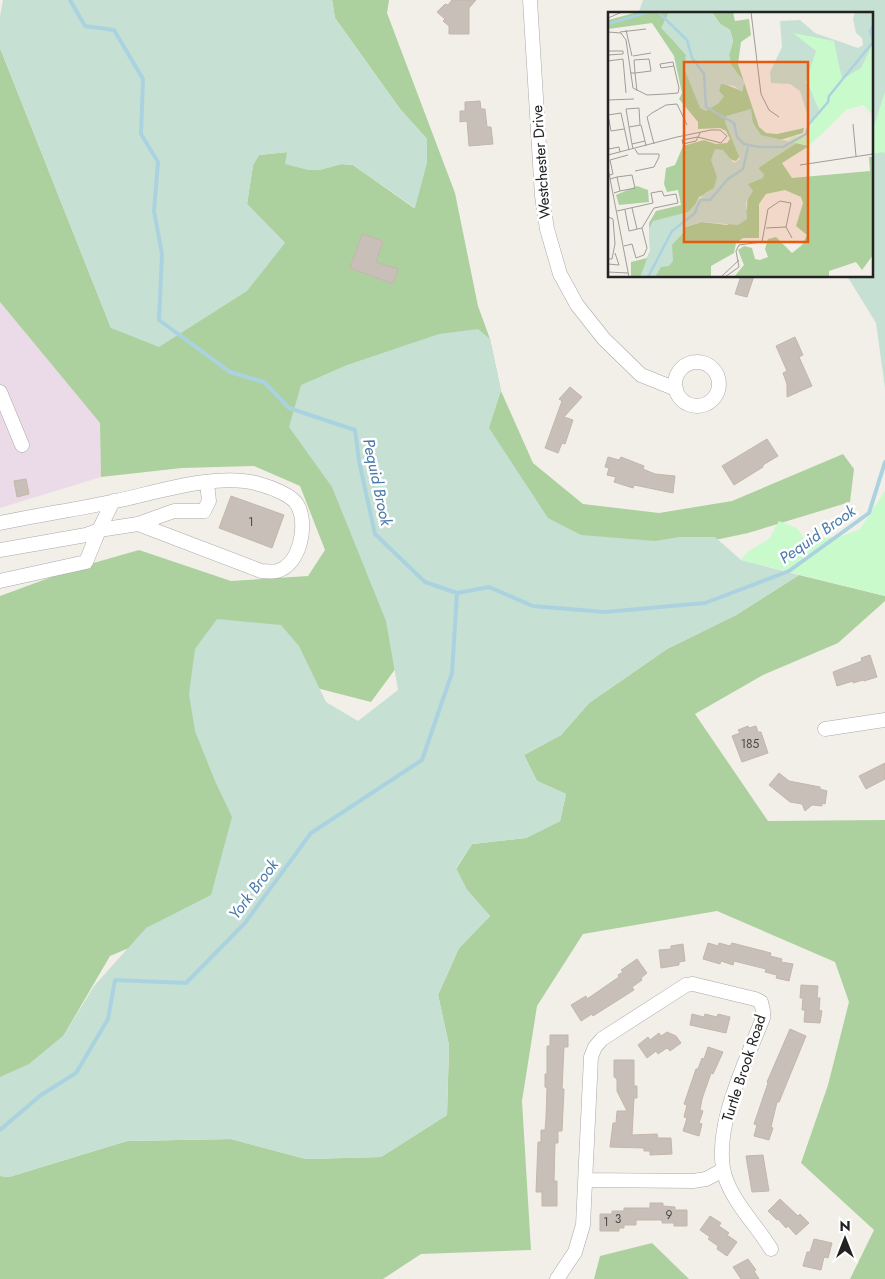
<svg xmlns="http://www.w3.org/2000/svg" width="885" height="1279" font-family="Jost,sans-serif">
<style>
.industrial{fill:#ebdbe8}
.forest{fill:#add19e}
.wetland{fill:#c6e0d4}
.park{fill:#c8facc}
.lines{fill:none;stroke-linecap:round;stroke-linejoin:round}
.stream{stroke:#aad3df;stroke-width:4}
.building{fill:#c7bfb8;stroke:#c4b6ab}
.minor-casing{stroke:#a9a9a9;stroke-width:15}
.minor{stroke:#fff;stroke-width:14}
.labels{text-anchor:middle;stroke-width:5;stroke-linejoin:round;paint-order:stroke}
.number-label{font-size:12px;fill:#4b4948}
.street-label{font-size:15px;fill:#222;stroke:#fff}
.water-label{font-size:16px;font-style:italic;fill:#4a7aab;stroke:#fff}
.inset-river{fill:none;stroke:#aad3df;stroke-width:2.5}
.inset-road{fill:none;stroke:#9f9d99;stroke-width:1}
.view{fill:#e8590c;fill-opacity:0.15;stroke:#e8590c;stroke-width:2.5}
.inset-edge{fill:none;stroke:#222;stroke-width:2.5}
</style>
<rect width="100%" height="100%" fill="#f2efe9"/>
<path class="industrial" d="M0,302L100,423L101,477L0,508Z"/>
<path class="forest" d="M332,0H389L387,13L455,193L478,306L490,339L501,391L533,463L583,504L659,513L732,501L843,454L854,469L850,502L748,533L678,548L424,630L371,702L301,684L235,903L110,956L40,1076L0,1113V596L76,568L139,550L231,581L308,576L325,550L300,486L254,466L182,468L101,477L100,423L0,302V48L111,328L285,243L247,204L253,165L259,155L288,152L319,170L341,164L353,165L414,208L427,139L400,109L335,18Z
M799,575L885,596V601L838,643L763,675L695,714L768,821L885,820V1279H850L874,1230L801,1163L828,1085L849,1002L835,962L717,911L583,934L537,1006L522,1101L531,1250L421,1254L383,1279H0V1176L9,1177L127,1141L231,1139L306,1159L381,1157L447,1115L449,1045L438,995L459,948L490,916L467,890L456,869L472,844L526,838L560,821L566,794L537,781L524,755L561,735L589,703L667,649L736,615Z
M652,1243L689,1279H594L600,1256Z"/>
<path class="wetland" d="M3,0H332L335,18L400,109L427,139V163L415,208L353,165L341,164L319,170H308L285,164L287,152L259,155L253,165L247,204L285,243L247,291L159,347L111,328L0,48V16Z
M643,0H885V388L876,323L847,276H871V14H638Z
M478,329L490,339L501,391L489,428L548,518L581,535L655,541L679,537H715L741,560L799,575L736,615L667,649L589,703L561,735L524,755L537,781L566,794L560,821L526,838L472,844L456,868L467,890L490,916L459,948L438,995L449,1045L447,1115L381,1157L306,1159L231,1139L127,1141L9,1177L0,1176V1077L29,1064L64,1035L94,986L146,928L211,895L232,817L215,781L195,731L189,694L195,649L217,619L281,625L299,646L326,702L358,721L398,690L386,621L332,487L289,427L301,385L347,365L439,334Z"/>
<path class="park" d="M885,92V154L884,152L871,154V135Z
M885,491V596L741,560L747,552L769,539L779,521L797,528L805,540L842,536L860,529Z"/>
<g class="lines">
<path class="stream" d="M70,0L85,26L114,30L143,79L141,134L158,162L154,211L162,254L159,320L230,372L264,382L289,408L355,430L359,461L375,534L425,582L457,593L489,587L533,606L605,612L705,603L789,571L869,513L885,462
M0,1130L41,1095L76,1073L108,1019L115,980L186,983L245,923L311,833L422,760L452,673L457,593"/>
</g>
<path class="building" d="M452,0H476L469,8V34H449V26L443,21L445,19L437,12L445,4L448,5Z
M480,101L481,109H485L487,127H491L493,144L469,146L467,121L460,122V111H465V102Z
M362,234L383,241L376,262L398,269L393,284L350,268Z
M741,276H754L747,297L735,294Z
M795,337L803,355L799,357L812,386L787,397V384L783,373L787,371L776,346Z
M570,387L582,397L564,417L573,420L565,444L562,443L558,453L545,448L562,401L559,399Z
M767,439L778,456L763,465V467L734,485L722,466Z
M608,457L619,460L621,457L644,466L643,469L655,474L675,476L673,493L634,485L633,488L614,482L616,477L607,475L609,468L605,467Z
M26,479L29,494L17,497L14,481Z
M231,496L284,515L272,548L219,528Z
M870,655L877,677L864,681L863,680L853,683V681L837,686L833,672L862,661L861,658Z
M748,726L749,728L756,726L758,732H761L768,753L742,762L732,736L740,733L738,730Z
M885,763V779L866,789L859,776Z
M779,773L789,781L820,787V789L827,791L825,804L822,803V806L812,805L805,811L802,804L790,802L769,785Z
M708,943L718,946L719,943L730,946L732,943L771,953L770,956L782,959L781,962L793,964L789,981L776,978L777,975L765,972L766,969L734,961L733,965L721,961L720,964L703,959Z
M683,944L685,961L679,962V965L661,968L659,950L671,949V946Z
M637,959L647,973L641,978L642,980L632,987L634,990L593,1016L592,1014L581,1021L571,1005L586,996L587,999L619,977L618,975L623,972L621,970Z
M801,985L818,986L817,998H820L819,1010L822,1011L820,1023L804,1022L805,1010H802L803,998H800Z
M692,1014L704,1017L705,1014L717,1017L718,1014L730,1017L726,1033L690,1025Z
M790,1029L806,1036L779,1102H777L771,1127L773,1128L769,1140L754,1136L757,1125L754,1124L768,1083L767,1082Z
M667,1032L676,1036L681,1043L670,1051L667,1048L658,1054L656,1051L647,1058L638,1045L648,1037L650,1040L659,1033L661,1036Z
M550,1035H568V1047H564L562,1089H564L562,1131H558V1143H555L554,1181H557V1206H542V1192H536L538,1142H541V1130H545L546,1118L547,1088L545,1087V1074H547V1046H550Z
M708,1047L723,1052L713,1074L711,1073L702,1099L700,1110L703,1111L699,1123L702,1124L699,1136L683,1131L687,1118L684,1117L687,1105L684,1104L696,1069H698L702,1058L704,1059Z
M614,1060H634V1086H637V1098H634L632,1135L657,1134L658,1138H671L672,1154L650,1155V1151H644V1148L610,1147L613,1123H616L617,1111H627L617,1091V1079L614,1077Z
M763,1155L769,1191L752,1192L746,1156Z
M780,1199L798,1216L800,1214L809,1223L796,1235L788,1226L786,1228L778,1219L777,1220L768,1211Z
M650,1203H663V1206L675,1207V1210H687V1226H674V1223H662V1220H636V1225H624V1228H619V1231H600V1214H612V1211H624V1208H650Z
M710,1216L721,1223L719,1226L729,1233L727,1235L737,1242L727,1256L717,1249L718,1246L708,1239L710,1237L700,1230Z
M814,1239L832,1243L828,1258L824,1257L821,1270L803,1266L807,1252H810Z
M748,1259L756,1270L754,1271L759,1279H741L733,1267Z"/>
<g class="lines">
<defs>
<path id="minor" d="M530,0L542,196L547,229L560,274L577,305L604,339L641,375L676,389
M675 384a22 22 0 1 1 44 0a22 22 0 1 1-44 0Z
M0,392L22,445
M0,523C39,515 78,509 116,501C158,492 219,472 259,484C270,487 293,495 298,506C308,525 300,565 277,571C272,572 266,571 261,571L138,524L99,530L113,501
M138,524L174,511H204L209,501L207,483
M0,550L86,535L99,530
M0,581L86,562L99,530
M825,729L885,720
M586,1180L693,1181L706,1179L723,1170
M557,1279L575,1252L583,1225L591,1057L595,1047L602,1039L686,985L693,984L755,999L761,1002L763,1011V1018C746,1061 708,1137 727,1182C737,1207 757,1226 771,1249"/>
</defs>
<use href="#minor" class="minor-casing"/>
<use href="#minor" class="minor"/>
</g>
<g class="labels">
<g class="number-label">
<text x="251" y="526">1</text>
<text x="750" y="748">185</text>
<text x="669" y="1219">9</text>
<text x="618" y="1223">3</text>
<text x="606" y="1226">1</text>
</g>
<g class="street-label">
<text transform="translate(541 162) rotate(-94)" y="5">Westchester Drive</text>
<text transform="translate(744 1068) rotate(-72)" y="5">Turtle Brook Road</text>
</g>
<g class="water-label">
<text transform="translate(378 482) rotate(78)" y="6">Pequid Brook</text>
<text transform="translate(817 534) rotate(-35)" y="6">Pequid Brook</text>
<text transform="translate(253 889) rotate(-53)" y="6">York Brook</text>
</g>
</g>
<g transform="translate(608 12)">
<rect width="265" height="265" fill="#f2efe9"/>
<path d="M30,0H61L54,16L111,79L112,72H116L134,79L136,70L123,53L121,43L125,29L122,18L112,12L104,0H125L127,9L141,7L143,23L133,30L130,52L151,115L158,121L169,122L196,116L195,121L136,139L128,149L118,146L109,177L91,185L77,215L94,210L119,213L139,197L140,172L155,162L150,156L188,131L201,134L174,151L184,166L262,159L261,145H265V243L254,258L248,250L221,259V265H126L136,253L130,238L136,234L144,236L147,247L152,248L160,245L157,237L160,227L168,225L184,241L194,233L199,223L188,214L195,191L193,185L177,178L158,182L151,192V226H135L128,231L126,241L103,254V265H23V250L39,246L42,239L41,211L48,199L73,193L70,178L59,180L56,172L58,156L67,153L75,134L96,128L108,132L119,131L122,127L118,119L112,116L90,117V110L71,87L74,81L66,44L44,11L0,17V8ZM29,174L40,178L41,190L11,193L8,183Z" fill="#add19e"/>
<path d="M61,0H104L112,12L122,18L125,29L121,43L123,53L136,70L134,80L126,74L113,72L111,79L116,84L111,91L98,99L92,96L76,56L78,42L53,16ZM247,0H265V58L206,113L201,108L192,79L182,72L163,71L162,60L174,35L172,9L192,8L207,21L250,36L255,33L254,26L248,21L245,7ZM143,97L145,111L153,123L188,131L150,156L156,162L155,166L140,172L145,179L138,190L139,207L130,213L94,210L75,215L76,220L64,233L65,249L61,254L53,255L47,265H32L42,239L41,217L45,209L80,200L97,181L106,176L109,165L103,148L107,137L115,138L126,151L132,147L117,110L118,104Z" fill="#c6e0d4"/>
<path d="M185,21L226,29L234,67L253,56L265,31V103L255,93L238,98L201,134L180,129L185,124L197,125L211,98L200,72H197L208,39Z" fill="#c8facc"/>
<path class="inset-river" d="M50,0L79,28L84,46L96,62L98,95L126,111L129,125L136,132L151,135H175L198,122L201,112L220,90L221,84L265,30M0,12L41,0M265,29L262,19L265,13M40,265L64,219L87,201L92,188H102L120,167L135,157L140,135"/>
<path class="inset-road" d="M143,0L153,82L161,98L171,105M0,6L14,0M18,18L24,44M0,20L13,21L18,28L25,76L39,83L58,82M12,20L38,17M0,39H15V42L0,43M25,44L43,41M0,49L15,47L18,81M22,61H27L43,59L41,47L26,48L27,61L29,79M58,82L70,81L71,76L65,50L52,52L53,56L66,54M0,88L26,87M0,103L13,101L21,138M0,103L3,119L16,117M245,112L248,144M21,115L18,97L31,96L32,113M74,128L75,132L88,129L90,125M74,128L90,125M0,132L1,137L11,135L12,140M24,132L21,115L33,113L37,129M46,132L39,105L44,101L58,93L69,92L79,113M25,137L24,132L37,129L38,134M0,143L69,125L103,118H112L119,124L113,131L90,125L92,121M192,153L265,142M0,156L21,265M27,159L46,155L51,145V142H30L27,137M2,163L5,162L2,148L20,143M9,165L24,163L27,176L12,179M2,167L9,165L12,179L6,181M24,196L29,217M9,199L45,191L43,181L54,179L56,184L68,182L70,191L46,196L34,216L21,219L17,198M0,205L5,207L7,232L4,247H0M158,216L178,215M16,234L24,232L28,246L36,243L39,236L34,216M0,252L11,253L7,241M0,260L20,261M113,265L131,248M117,265L131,255L128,239L131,233L154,230L160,197L172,189L183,191L178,215L184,226"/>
<path class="view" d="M76,50H200V230H76Z"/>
<rect width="265" height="265" class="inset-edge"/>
</g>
<g transform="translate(845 1239)" stroke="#ffffff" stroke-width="4" paint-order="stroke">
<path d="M0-4L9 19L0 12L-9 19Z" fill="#222222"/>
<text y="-8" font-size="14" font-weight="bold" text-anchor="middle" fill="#222222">N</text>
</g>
</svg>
